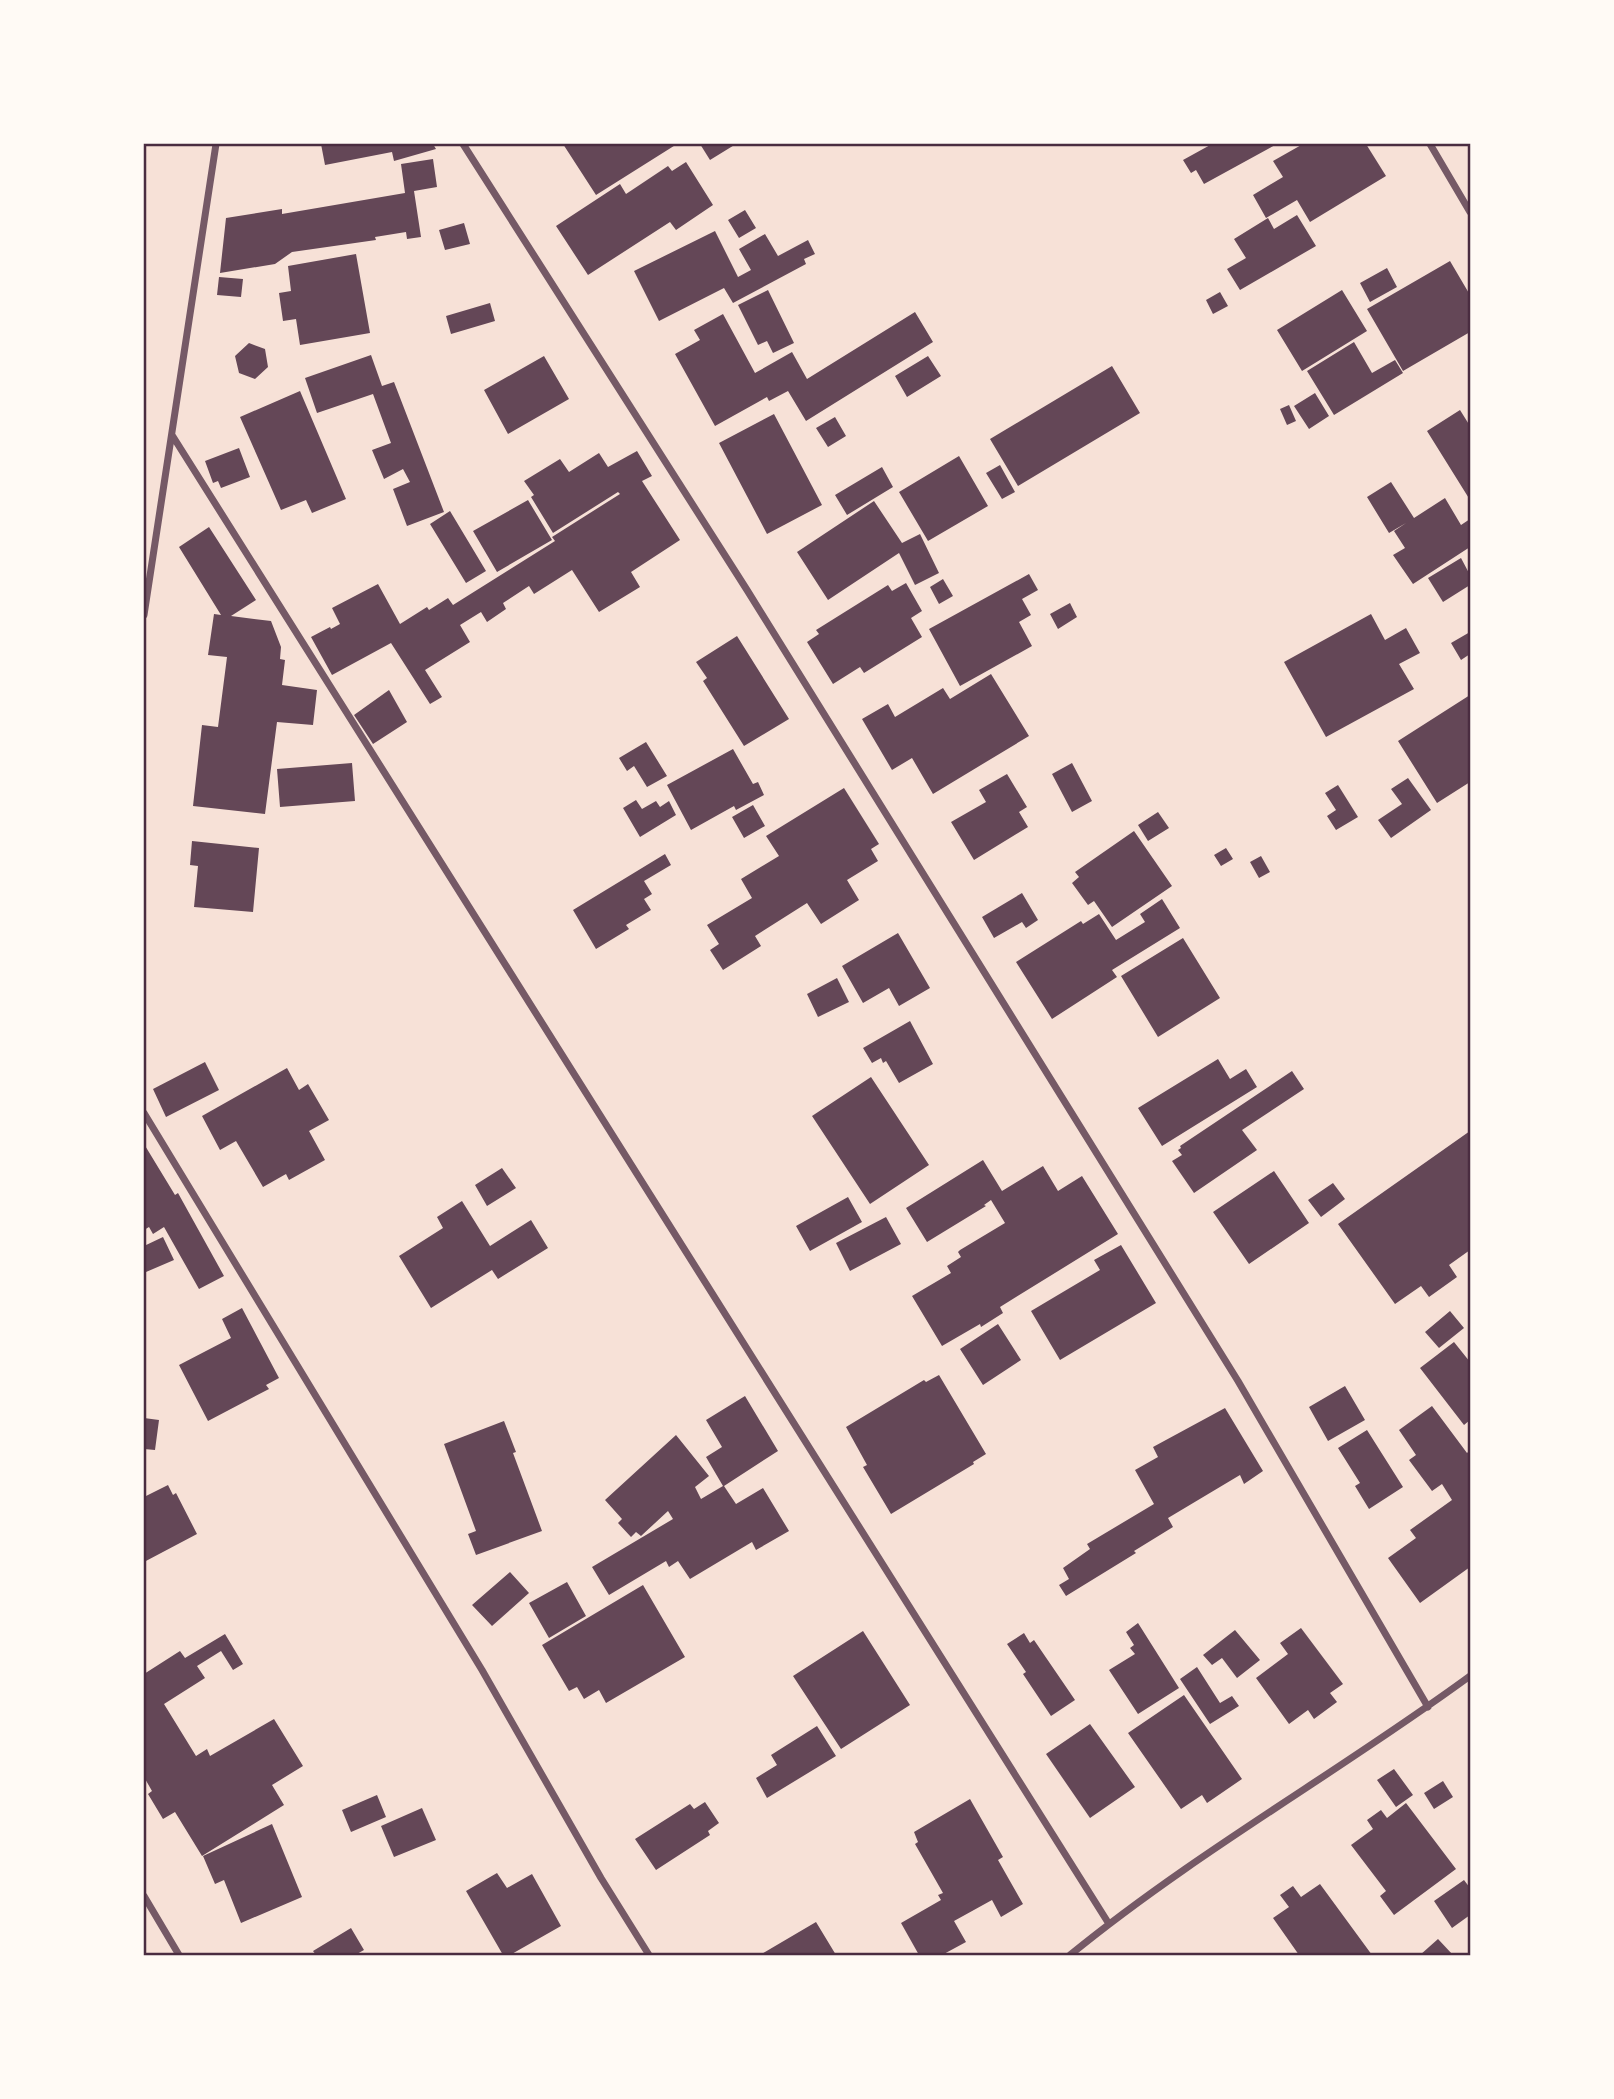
<svg xmlns="http://www.w3.org/2000/svg" width="1614" height="2099" font-family="Figtree,sans-serif">
<style>
.building{fill:#644757}
.lines{fill:none;stroke-linecap:round;stroke-linejoin:round}
.minor{stroke:#755966;stroke-width:7}
.neatline{fill:none;stroke:#4a2c40;stroke-width:2.5}
</style>
<rect width="100%" height="100%" fill="#f7e1d7"/>
<path class="building" d="M321,144H433L436,149L394,161L392,152L325,165Z
M563,144H677L596,195Z
M700,144H736L710,160Z
M1212,144H1277L1204,184L1196,170L1191,173L1183,160Z
M1303,144H1366L1386,176L1310,222L1297,200L1266,218L1253,195L1283,177L1273,161Z
M433,159L437,187L414,191L421,237L407,239L406,232L375,237L376,240L292,252L275,264L220,273L226,218L282,209V214L405,193L401,164Z
M686,162L713,205L676,230L670,222L588,275L556,226L620,184L626,194L668,166L672,171Z
M745,210L756,228L739,238L728,220Z
M1297,215L1316,246L1240,290L1227,269L1246,258L1234,239L1268,218L1274,229Z
M464,223L470,244L445,250L439,230Z
M715,231L738,277L751,270L739,249L765,234L778,256L808,240L815,254L804,259L806,264L733,303L724,288L659,321L634,271Z
M356,254L370,333L300,345L296,319L283,321L279,293L291,291L288,266Z
M1450,261L1470,295V332L1403,371L1367,309Z
M1387,268L1397,287L1370,302L1360,283Z
M219,277L243,279L241,297L217,295Z
M768,290L794,343L773,353L767,341L758,345L738,305Z
M1342,290L1367,331L1302,371L1277,330Z
M1220,292L1228,306L1213,314L1206,300Z
M490,303L495,321L451,334L446,316Z
M915,312L933,342L806,421L788,391L769,401L767,397L715,426L675,354L700,340L694,330L723,314L755,373L792,352L807,379Z
M1354,342L1372,373L1395,360L1403,373L1334,415L1307,371Z
M249,343L265,349L268,367L255,379L239,373L235,356Z
M371,355L382,386L394,382L444,512L407,526L393,489L410,482L403,469L384,479L372,450L391,443L373,394L317,413L305,378Z
M544,356L569,399L508,434L484,390Z
M928,356L941,376L907,397L895,376Z
M1112,366L1140,413L1018,486L990,439Z
M300,391L346,499L312,513L306,500L281,510L240,417Z
M1315,393L1329,416L1309,429L1294,406Z
M1289,405L1296,421L1287,425L1280,409Z
M1460,410L1470,426V500L1427,431Z
M774,414L822,505L767,534L719,443Z
M835,417L846,436L828,447L816,428Z
M239,448L250,477L221,488L218,481L213,483L205,461Z
M637,451L652,476L642,481L680,540L631,572L640,587L599,612L572,570L534,594L529,586L503,603L506,609L487,622L481,612L460,625L470,642L425,670L442,697L430,704L391,643L332,675L311,637L330,627L331,629L340,624L332,608L378,584L400,624L427,607L429,610L448,598L453,605L555,541L552,537L620,494L618,492L553,533L531,497L534,495L524,481L560,459L569,472L599,453L608,467Z
M959,456L988,506L928,541L899,492Z
M1000,465L1015,492L1002,499L986,473Z
M882,467L893,487L847,515L835,495Z
M1391,482L1414,518L1445,498L1461,525L1470,519V547L1413,584L1393,555L1405,548L1394,531L1406,523L1389,533L1367,497Z
M528,500L552,540L497,572L473,531Z
M874,501L902,543L920,534L939,573L915,585L899,553L828,600L797,552Z
M450,511L486,571L466,583L430,524Z
M209,527L256,600L231,616L271,621L281,647L280,659L285,660L282,685L317,690L313,725L277,722L265,814L193,806L202,725L218,727L227,657L208,655L214,614L221,615L179,547Z
M1461,558L1470,575V585L1443,602L1428,578Z
M1029,574L1038,590L1022,599L1031,615L1019,622L1032,646L960,686L929,629Z
M943,579L953,596L939,604L930,587Z
M906,583L922,611L911,618L922,637L864,673L860,667L833,684L807,642L819,634L816,630L888,585L892,591Z
M1070,603L1077,617L1058,629L1050,614Z
M1371,614L1385,640L1406,628L1420,653L1399,664L1414,689L1326,737L1284,662Z
M1470,632V654L1461,660L1451,643Z
M737,636L789,719L744,746L703,681L707,678L696,662Z
M991,674L1029,736L933,794L912,758L892,770L862,719L888,704L895,717L943,688L950,699Z
M389,690L407,722L373,744L354,715Z
M1470,695V782L1437,803L1398,741Z
M646,742L667,776L647,787L634,766L627,771L619,758Z
M733,749L753,784L758,782L764,795L736,810L734,806L691,830L667,785Z
M352,763L355,801L280,807L277,769Z
M1072,763L1092,801L1072,812L1052,774Z
M1007,774L1027,807L1019,812L1028,827L974,860L951,822L986,802L979,790Z
M1408,778L1431,810L1391,838L1378,820L1402,804L1391,789Z
M1338,785L1358,817L1336,830L1327,816L1336,810L1325,793Z
M844,788L879,844L871,849L878,861L847,880L859,900L821,924L807,903L755,936L761,946L723,970L710,950L719,944L707,925L752,898L741,879L779,856L766,836Z
M636,800L642,809L656,801L660,807L669,801L676,815L640,837L623,808Z
M753,805L765,826L744,838L732,817Z
M1158,812L1169,828L1148,841L1138,825Z
M1134,831L1172,886L1112,927L1094,901L1088,905L1072,883L1079,877L1075,872Z
M192,841L259,848L253,912L194,907L198,866L190,865Z
M1226,848L1233,859L1221,866L1214,855Z
M665,854L671,865L644,881L652,894L644,899L651,910L626,925L629,929L596,949L573,910Z
M1261,856L1270,872L1259,878L1250,862Z
M1022,893L1038,920L1026,928L1022,922L994,938L982,917Z
M1162,899L1180,928L1112,970L1117,977L1052,1019L1016,962L1081,921L1083,924L1099,914L1116,940L1145,922L1140,914Z
M898,933L930,988L899,1006L889,988L863,1003L842,966Z
M1183,938L1220,998L1158,1037L1121,976Z
M837,978L849,1002L818,1017L807,994Z
M910,1021L933,1064L899,1083L886,1061L883,1063L881,1058L872,1063L863,1048Z
M1218,1059L1230,1079L1246,1069L1257,1087L1162,1146L1138,1108Z
M205,1062L219,1090L166,1117L153,1089Z
M287,1068L299,1090L308,1084L329,1120L309,1131L325,1160L289,1180L286,1174L263,1187L236,1141L220,1150L202,1116Z
M1292,1071L1304,1089L1242,1130L1257,1150L1194,1193L1172,1161L1182,1155L1178,1150L1181,1148L1180,1146Z
M871,1077L929,1165L870,1204L812,1116Z
M1470,1131V1250L1449,1265L1457,1277L1429,1297L1421,1286L1395,1304L1338,1224Z
M144,1144L175,1195L178,1193L224,1276L199,1289L164,1227L153,1234L149,1227L144,1230Z
M983,1160L1002,1191L1043,1166L1058,1191L1082,1176L1118,1234L1000,1307L1003,1313L981,1327L980,1324L942,1346L912,1296L951,1273L947,1266L961,1257L958,1252L960,1250L1005,1223L991,1200L984,1205L986,1206L927,1242L906,1208Z
M502,1168L516,1188L487,1206L475,1185Z
M1274,1171L1309,1223L1249,1264L1213,1212Z
M1333,1183L1345,1199L1321,1217L1308,1200Z
M848,1197L862,1222L810,1251L796,1226Z
M462,1201L490,1246L531,1220L548,1248L498,1279L492,1270L431,1308L399,1256L443,1228L437,1217Z
M886,1217L901,1244L850,1271L836,1243Z
M163,1237L174,1260L146,1272L144,1246Z
M1121,1245L1156,1303L1060,1360L1031,1311L1100,1270L1094,1260Z
M242,1308L279,1378L266,1385L269,1389L208,1421L179,1365L231,1338L222,1319Z
M1450,1311L1464,1328L1439,1348L1425,1332Z
M998,1324L1021,1360L983,1385L960,1349Z
M1454,1342L1470,1362V1420L1464,1425L1420,1368Z
M939,1375L986,1454L973,1462L974,1464L891,1514L863,1467L867,1465L846,1427L924,1380L926,1382Z
M1345,1386L1365,1420L1328,1441L1309,1407Z
M745,1396L778,1451L724,1486L736,1504L763,1488L789,1531L756,1550L752,1542L690,1579L678,1561L669,1567L666,1561L609,1595L592,1567L673,1519L668,1511L641,1536L636,1532L631,1537L618,1523L622,1519L605,1500L676,1435L709,1476L695,1487L701,1499L723,1486L706,1457L722,1447L706,1420Z
M1432,1406L1467,1453L1470,1450V1567L1420,1603L1388,1558L1416,1538L1410,1530L1452,1500L1442,1484L1432,1491L1409,1460L1416,1455L1399,1430Z
M1225,1408L1263,1471L1244,1484L1240,1475L1168,1518L1173,1527L1134,1551L1136,1553L1066,1596L1059,1585L1069,1579L1063,1568L1090,1549L1087,1544L1154,1504L1135,1470L1158,1457L1153,1447Z
M144,1418L159,1420L155,1450L144,1449Z
M504,1421L516,1452L513,1453L542,1531L476,1555L468,1534L476,1531L444,1444Z
M1367,1430L1403,1487L1369,1509L1355,1486L1360,1483L1338,1448Z
M168,1485L173,1495L176,1493L197,1534L144,1562V1497Z
M510,1572L529,1593L492,1626L472,1605Z
M567,1582L586,1616L549,1638L529,1603Z
M643,1585L685,1657L606,1703L599,1690L584,1699L577,1687L569,1691L542,1645Z
M1138,1623L1179,1688L1138,1714L1109,1670L1135,1654L1130,1648L1134,1645L1126,1632Z
M1301,1628L1343,1684L1330,1693L1337,1702L1314,1719L1308,1710L1289,1724L1256,1678L1288,1654L1280,1643Z
M1235,1630L1260,1660L1237,1678L1222,1658L1212,1665L1203,1655Z
M863,1631L910,1705L841,1749L793,1676Z
M1024,1633L1030,1643L1034,1640L1075,1700L1051,1716L1023,1674L1026,1672L1007,1644Z
M225,1634L243,1664L233,1670L221,1651L197,1666L205,1678L164,1704L196,1756L207,1749L210,1756L274,1719L303,1766L272,1785L284,1805L202,1856L175,1812L163,1819L148,1794L152,1791L144,1777V1674L180,1651L185,1658Z
M1197,1667L1220,1703L1232,1696L1239,1706L1210,1724L1180,1679Z
M1184,1695L1242,1779L1207,1803L1202,1795L1181,1809L1128,1733Z
M1090,1724L1135,1787L1090,1818L1046,1754Z
M817,1726L836,1756L767,1798L756,1778L777,1765L771,1755Z
M1394,1769L1413,1795L1396,1807L1377,1780Z
M1443,1781L1453,1797L1434,1809L1424,1793Z
M377,1795L386,1817L351,1832L342,1810Z
M970,1799L1003,1857L998,1860L1023,1904L1001,1917L992,1900L954,1921L966,1942L942,1955H919L901,1923L941,1900L938,1895L943,1893L915,1844L918,1842L914,1832Z
M705,1802L719,1823L708,1831L710,1835L656,1870L635,1839L690,1804L694,1809Z
M1406,1803L1456,1869L1394,1915L1380,1896L1386,1891L1351,1845L1373,1829L1367,1820L1381,1810L1387,1818Z
M422,1808L436,1840L394,1857L381,1826Z
M272,1824L302,1897L241,1923L224,1880L215,1884L203,1856Z
M497,1873L507,1888L532,1874L561,1926L510,1955H503L466,1891Z
M1464,1880L1470,1888V1915L1452,1928L1434,1901Z
M1320,1884L1372,1955H1299L1273,1918L1289,1907L1280,1895L1293,1886L1301,1897Z
M816,1922L836,1955H760Z
M351,1928L364,1950L355,1955H316L313,1951Z
M1438,1939L1453,1955H1420Z"/>
<g class="lines">
<path class="minor" d="M463,144L747,590L1238,1381L1428,1707
M1430,144L1470,212
M172,435L1109,1924
M144,615L216,144
M144,1113L482,1670L601,1878L649,1955
M144,1896L179,1955
M1070,1955C1196,1852 1339,1772 1470,1676"/>
</g>
<rect width="1614" height="2099" fill="none" stroke="#fffaf5" stroke-width="290"/>
<rect x="145" y="145" width="1324" height="1809" class="neatline"/>
</svg>
